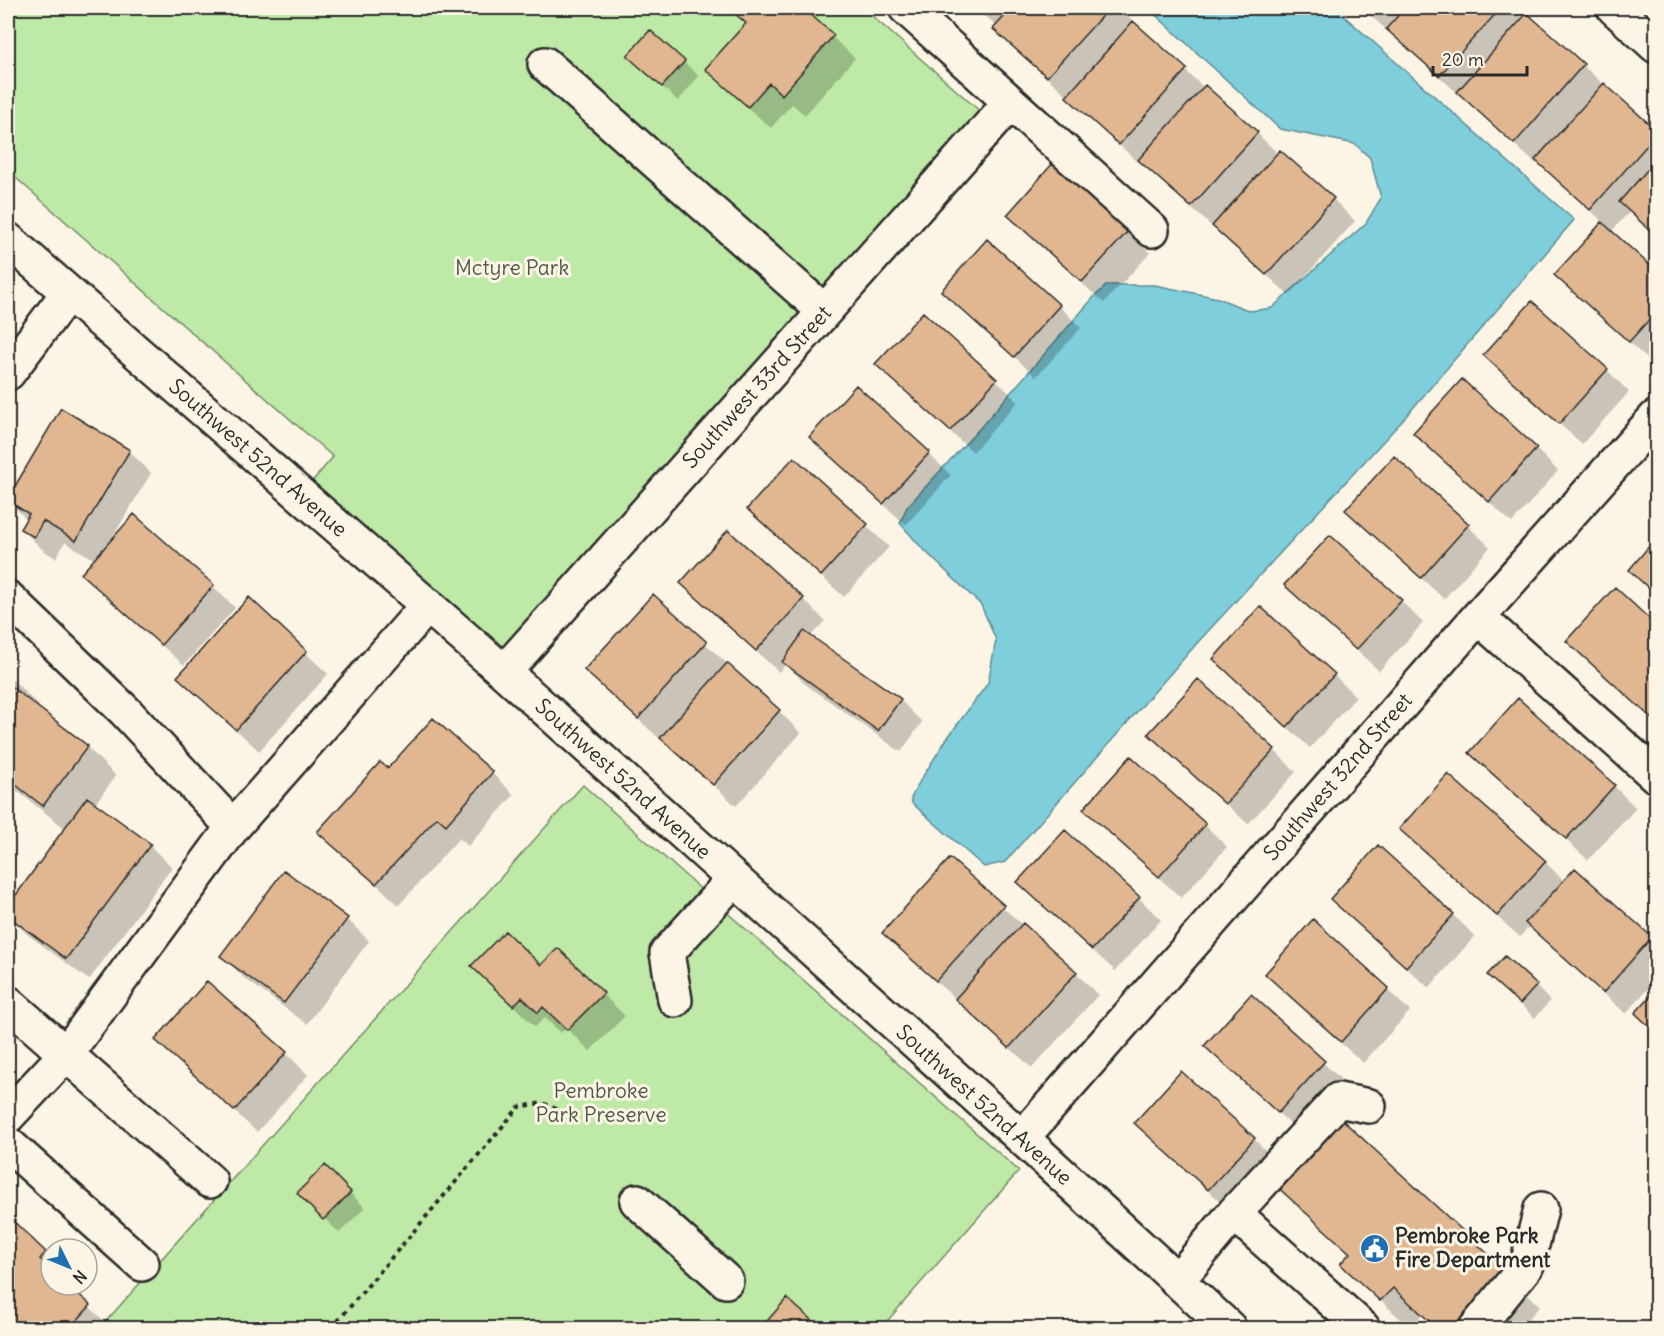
<svg xmlns="http://www.w3.org/2000/svg" width="1664" height="1336" font-family="Delius,sans-serif">
<style>
.green{fill:#bee9a6;stroke:#748a68;stroke-width:1.5}
.water{fill:#7fcedb;stroke:#5d8d95;stroke-width:1.5}
.shadow{fill:#0003}
.building{fill:#e1b791;stroke:#2b2b2b;stroke-width:1.5}
.lines{fill:none;stroke-linecap:round;stroke-linejoin:round}
.minor-casing{stroke:#2b2b2b;stroke-width:38}
.path{stroke:#2b2b2b;stroke-width:4;stroke-dasharray:4.5 4.5;stroke-linecap:butt}
.minor{stroke:#fcf5e5;stroke-width:33}
.labels{text-anchor:middle;stroke-width:6;stroke-linejoin:round;paint-order:stroke}
.park-label{font-size:21px;fill:#505a4a;stroke:#fcf5e5}
.street-label{font-size:21px;fill:#2b2b2b;stroke:#fcf5e5}
.poi-label{font-size:21px;font-weight:bold;fill:#2b2b2b;stroke:#fcf5e5;text-anchor:start}
</style>
<rect width="100%" height="100%" fill="#fcf5e5"/>
<filter id="ink" filterUnits="userSpaceOnUse"><feTurbulence type="fractalNoise" baseFrequency=".0167" numOctaves="2"/><feDisplacementMap in="SourceGraphic" scale="12" xChannelSelector="R" yChannelSelector="G"/><feConvolveMatrix kernelMatrix="1 2 1 2 8 2 1 2 1" color-interpolation-filters="sRGB"/></filter>
<g filter="url(#ink)">
<path class="green" d="M8,8H863L990,120L510,662L309,485L333,457L8,171Z
M583,785L1019,1171L881,1328H100Z"/>
<path class="water" d="M1148,8H1335L1574,220L1401,422L1199,641L1005,862L984,867L912,803L911,798L920,781L946,740L988,683L996,640L981,605L920,546L900,523L907,507L979,429L1094,297L1107,285H1155L1218,298L1250,311L1272,308L1366,223L1381,198L1370,158L1355,144L1280,129Z"/>
<path class="shadow" d="M406,8H419L413,14Z
M730,8H800L855,58L805,115L792,104L771,128L729,91L707,69L747,25Z
M976,8H1119L1204,88L1205,87L1257,133L1278,154L1333,199L1355,221L1289,295L1162,182L1144,163L1142,166L1090,118L1068,96L1017,51L995,29L997,26Z
M1362,8H1512L1524,19L1527,15L1656,132V236L1630,211L1611,232L1656,273V358L1652,363L1578,297L1556,275L1603,222L1539,162L1536,164L1410,50L1390,30L1389,32Z
M650,32L699,76L678,101L629,56Z
M1009,215L1128,231L1150,253L1104,303L1031,237Z
M987,241L1059,306L1081,328L1036,377L943,290Z
M1532,303L1607,370L1629,392L1582,444L1507,377L1485,355Z
M878,364L996,380L1018,402L973,452L899,386Z
M1462,381L1536,449L1558,471L1512,523L1437,455L1415,433Z
M856,387L951,475L906,525L811,437Z
M62,411L129,451L151,473L112,538L213,586L235,608L184,665L105,596L83,574L95,560L65,542L56,558L44,551L22,529L27,520L8,500Z
M1394,458L1468,526L1490,547L1444,599L1347,510Z
M794,459L889,547L844,597L771,531L749,509Z
M1330,537L1401,601L1423,623L1379,671L1286,585Z
M1656,541V595L1631,570Z
M682,583L803,599L825,621L810,637L900,700L922,722L901,752L805,684L786,664L779,672L704,605Z
M1615,589L1656,627V722L1590,663L1568,641Z
M653,596L779,711L801,733L736,806L663,738L661,740L608,692L586,670Z
M249,600L328,674L259,751L179,677Z
M1260,609L1334,675L1356,697L1310,748L1237,681L1215,659Z
M8,675L39,706L37,708L87,747L116,776L94,805L150,846L172,867L89,980L27,934L8,915V909L66,829L8,784Z
M1150,734L1274,750L1296,772L1248,824L1172,756Z
M1471,753L1614,786L1636,808L1588,860L1493,774Z
M1131,758L1205,825L1227,847L1181,898L1085,809Z
M388,771L492,773L514,795L468,846L459,838L399,905L319,832Z
M1401,829L1545,862L1565,882L1575,870L1656,944V979L1626,1014L1530,925L1520,937L1423,851Z
M1065,832L1139,898L1161,920L1115,971L1019,882Z
M950,860L1076,973L1098,995L1032,1068L959,1002L906,955L884,933Z
M1332,899L1453,915L1475,936L1429,988L1354,921Z
M347,919L369,941L307,1024L244,978L222,956Z
M1313,922L1410,1011L1363,1063L1289,996L1267,974Z
M558,950L625,1016L590,1051L566,1028L561,1033L545,1018L535,1027L474,966L541,967Z
M1536,986L1550,1001L1535,1018L1504,990Z
M1656,992V1032L1637,1013Z
M1251,996L1346,1084L1301,1134L1206,1046Z
M157,1040L286,1053L308,1075L257,1132L179,1061Z
M1136,1123L1254,1139L1276,1161L1231,1211L1158,1145Z
M325,1167L365,1208L339,1233L299,1193Z
M1276,1183L1512,1278L1540,1306L1520,1328H1437L1422,1315L1410,1328L1342,1264L1351,1255Z
M8,1218L51,1258V1285H71L69,1288L112,1328H8Z
M787,1301L818,1328H762Z"/>
<path class="building" d="M728,8H803L834,35L782,95L769,83L748,107L705,69L746,23Z
M977,8H992L985,15Z
M1012,8H1109L1047,77L993,29Z
M1405,8H1501L1439,76L1386,29Z
M1527,13L1584,64L1514,144L1457,92Z
M1133,21L1187,69L1119,145L1066,97Z
M650,30L685,61L662,87L627,56Z
M1604,83L1656,130V135L1590,210L1535,160Z
M1205,85L1258,132L1191,207L1138,160Z
M1280,150L1334,198L1266,275L1212,226Z
M1656,160V236L1619,202Z
M1054,162L1129,230L1082,282L1007,215Z
M1602,222L1656,271V312L1629,342L1554,275Z
M987,239L1060,305L1014,357L941,291Z
M1532,301L1608,369L1559,424L1483,355Z
M923,312L997,379L950,431L875,364Z
M1462,379L1537,448L1489,502L1413,433Z
M856,385L930,452L883,504L809,437Z
M61,408L130,450L76,541L43,521L34,537L20,529L29,514L8,501V498Z
M1394,456L1469,524L1421,578L1345,510Z
M794,457L868,524L821,576L747,509Z
M134,514L214,585L161,645L81,574Z
M728,530L804,598L756,651L680,583Z
M1330,535L1402,600L1356,650L1284,585Z
M1656,538V595L1629,570Z
M1615,587L1656,625V722L1566,641Z
M653,594L707,642L638,719L584,670Z
M249,597L307,651L236,730L177,677Z
M1260,606L1335,674L1287,727L1213,659Z
M804,631L901,699L878,731L782,662Z
M727,663L780,710L713,785L660,738Z
M1198,679L1275,749L1225,804L1148,734Z
M8,684L88,746L43,806L8,779Z
M1518,698L1615,785L1566,839L1469,753Z
M433,718L493,772L446,825L437,817L376,884L317,832L380,762L388,768Z
M1131,756L1206,824L1159,877L1083,809Z
M1448,774L1546,861L1497,916L1399,829Z
M87,797L151,844L66,959L8,916V906Z
M1065,830L1140,897L1092,950L1017,882Z
M1378,845L1454,914L1406,967L1330,899Z
M950,858L1004,905L936,981L882,933Z
M1575,868L1652,937L1603,993L1525,923Z
M284,870L348,918L284,1003L220,956Z
M1313,919L1389,988L1341,1042L1265,974Z
M1023,923L1077,972L1009,1048L955,999Z
M505,931L541,965L558,948L604,993L567,1030L543,1007L538,1013L522,997L513,1006L471,966Z
M1505,956L1537,985L1520,1004L1487,975Z
M207,981L287,1052L234,1111L155,1040Z
M1656,990V1033L1635,1013Z
M1251,994L1325,1061L1278,1113L1204,1046Z
M1181,1071L1255,1138L1208,1190L1134,1123Z
M1337,1115L1513,1277L1465,1328H1437L1393,1288L1380,1301L1340,1264L1350,1253L1273,1183Z
M325,1165L351,1192L323,1220L297,1193Z
M8,1216L46,1252L40,1259L51,1269V1285H68L91,1305L70,1328H8Z
M787,1298L819,1327L820,1328H761Z"/>
<g class="lines">
<defs>
<path id="minor" d="M906,8L1152,230
M1614,8L1656,46
M545,64L824,311
M8,240L504,672L1022,1138L1229,1328
M8,373L68,293
M8,598L125,711L233,827
M1478,617L1656,776
M504,672L1010,103
M675,1000L667,953L734,879
M8,1003L210,1181
M8,1116L66,1054L233,827L428,605
M1022,1138L1478,617L1656,417
M8,1144L142,1264
M637,1201L726,1281
M1234,1213L1363,1328
M1177,1281L1234,1213L1338,1100L1369,1106
M1476,1328L1527,1265L1541,1209"/>
</defs>
<use href="#minor" class="minor-casing"/>
<path class="path" d="M332,1328L519,1107L543,1103L574,1117"/>
<use href="#minor" class="minor"/>
</g>
</g>
<defs>
<symbol id="civic-disc" viewBox="-11 -11 22 22"><circle r="9.5" fill="#1f6fb2" stroke="#fcf5e5"/><path d="M-.6-6.5H3V-4.5H.6V-3L4-1V1h2V6H-6V1h2V-1L-.6-3ZM-1.2 2.5V6h2.4V2.5Z" fill="#fff"/></symbol>
</defs>
<g fill-rule="evenodd">
<use href="#civic-disc" x="1358" y="1232" width="33" height="33"/>
</g>
<g class="labels">
<g class="park-label">
<text x="512" y="275">Mctyre Park</text>
<text x="601" y="1098">Pembroke<tspan x="601" dy="24">Park Preserve</tspan></text>
</g>
<g class="street-label">
<text transform="translate(757 387) rotate(-48)" y="7">Southwest 33rd Street</text>
<text transform="translate(258 458) rotate(41)" y="7">Southwest 52nd Avenue</text>
<text transform="translate(1338 777) rotate(-49)" y="7">Southwest 32nd Street</text>
<text transform="translate(623 779) rotate(42)" y="7">Southwest 52nd Avenue</text>
<text transform="translate(984 1105) rotate(42)" y="7">Southwest 52nd Avenue</text>
</g>
<g class="poi-label">
<text x="1395" y="1243">Pembroke Park<tspan x="1395" dy="24">Fire Department</tspan></text>
</g>
</g>
<rect width="1664" height="1336" fill="none" stroke="#fcf5e5" stroke-width="30"/>
<rect x="15" y="15" width="1634" height="1306" fill="none" stroke="#2b2b2b" stroke-width="2" filter="url(#ink)"/>
<g transform="translate(69 1267) rotate(133)"><circle r="28" fill="#fcf5e5" stroke="#a8a49b" stroke-width="1.5"/>
<path d="M0-4.5L10 22L0 15L-10 22Z" fill="#1f6fb2"/>
<text y="-9" font-size="16" font-weight="bold" text-anchor="middle" fill="#2b2b2b">N</text>
</g>
<path d="M1433 66v9h94v-9" fill="none" stroke="#2b2b2b" stroke-width="3"/>
<text x="1442" y="66" font-size="18" fill="#2b2b2b" stroke="#fcf5e5" stroke-width="4.5" paint-order="stroke">20 m</text>
</svg>
